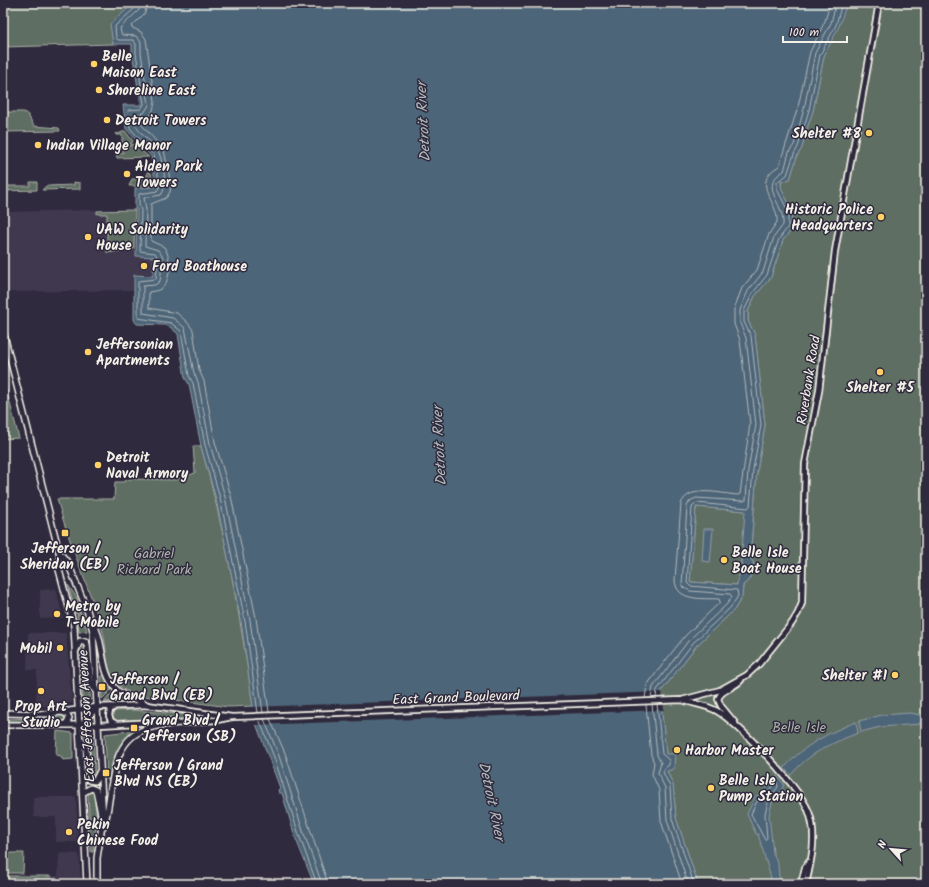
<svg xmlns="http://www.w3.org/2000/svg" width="929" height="887" font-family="Kalam,sans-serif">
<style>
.built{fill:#41394f}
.green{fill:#5f6e64;stroke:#aab0a6}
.water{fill:#4e6578;stroke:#909da5;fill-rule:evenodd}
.pier{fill:#2f2a3d}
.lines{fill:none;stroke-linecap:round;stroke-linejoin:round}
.shore{stroke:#b2b9bb;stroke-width:1}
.canal{stroke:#4e6578;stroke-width:4.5}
.tertiary-casing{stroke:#f4f1e8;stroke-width:8}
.secondary-casing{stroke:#f4f1e8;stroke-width:8}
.tertiary{stroke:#2f2a3d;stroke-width:4.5}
.secondary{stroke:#2f2a3d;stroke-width:5}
.poi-dot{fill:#ffd166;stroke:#2f2a3d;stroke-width:1.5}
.labels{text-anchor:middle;stroke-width:3;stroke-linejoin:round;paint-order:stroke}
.poi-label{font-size:14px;font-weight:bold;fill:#f4f1e8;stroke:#2f2a3d;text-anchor:start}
.street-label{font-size:14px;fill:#f4f1e8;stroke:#2f2a3d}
.park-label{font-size:14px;fill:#b1b6ad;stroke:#2f2a3d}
.water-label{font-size:15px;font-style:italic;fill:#b2b9bb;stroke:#2f2a3d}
</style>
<rect width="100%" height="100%" fill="#2f2a3d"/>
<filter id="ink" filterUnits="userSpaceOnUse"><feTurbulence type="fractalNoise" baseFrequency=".025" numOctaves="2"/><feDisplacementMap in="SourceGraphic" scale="8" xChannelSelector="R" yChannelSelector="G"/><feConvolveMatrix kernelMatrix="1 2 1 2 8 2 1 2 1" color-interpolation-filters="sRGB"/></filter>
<g filter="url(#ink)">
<path class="built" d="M137,209L136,256L154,257L153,277L134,276V290L5,292L3,282V212Z
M3,331L15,378H3Z
M3,557H9L7,590H3Z
M56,589L63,618L40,619V590Z
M28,633H66L72,703H61L56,706H36L37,670H27Z
M33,797H76L78,842H56V817H34Z
M59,853L79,854L81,884H51V876H58Z"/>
<path class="green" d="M3,3H134L111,24L113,44L3,47Z
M847,3H926V884H698L676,818L673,785L667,771L670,769L674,754L666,755L660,693L696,646L734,610L742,597L743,585C751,579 754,572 753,562L750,558L757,471L765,425L755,335L748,321V311L755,296L771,277L783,240L793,228C791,221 792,214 790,206C787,198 780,191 781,182L790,179L797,156L802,148L805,134L813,111L824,56Z
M3,112H24L28,115L34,126L59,128L60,131L3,132Z
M125,131L133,141L131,144L122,143V135H116V133L118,134Z
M133,144L149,157L117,158L116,153H123V145L130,146Z
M147,172L151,173L153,186H129L132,179H141L147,177Z
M30,182H37V190L3,191L4,186H30Z
M74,182L80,183V189L42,190L46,186L74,185Z
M135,210L134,249L107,253V214H97V211Z
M3,384H5L19,438L3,439Z
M193,446H201C225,531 241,618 253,706L229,707L136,695C126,691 117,686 112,676C105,662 107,644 102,629C88,585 69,544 57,499H114L115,482H123L130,479L176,480L195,473Z
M696,507L746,511L741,563L743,565V570L740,571L737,585L690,582Z
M68,585L77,598L81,612L76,614Z
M82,613L87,631L79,632L77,615Z
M84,645L86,648L88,683L91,700L83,701L80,647Z
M104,675L113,688L102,699L101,677Z
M114,690L127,699V700L104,702Z
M133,710C143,711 200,715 203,718L115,721L111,717L115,711Z
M62,715L65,719L61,722L5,721L4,719L42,718Z
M137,730C118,742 114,759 111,780H107L105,734Z
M57,731L73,733V759L63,760L61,756L56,755Z
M85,733H93L95,774L92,778L89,775Z
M91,791L94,794L97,819L93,852H91L88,795Z
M3,853H24L23,873H3Z
M3,876H51V884H3Z"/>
<path class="water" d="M134,3H847L839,26L824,56L813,111L805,134L802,148L797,156L790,179L781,182C780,191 787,198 790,206C792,214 791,221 793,228L783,240L771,277L755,296L748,311V321L755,335L765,425L757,471L750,558L753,562C754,572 751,579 743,585L742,597L734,610L696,646L660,693L666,754H675L674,769L667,771L673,785L676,818L698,884H314L295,837L282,793H279L278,790L280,788L255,721L241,621L216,499L201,446L189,384L185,378L178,334L170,327L165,325L137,324L134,320V275L153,276L154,257L136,256L137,209H135V188L156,187L151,156L126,129L123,105H141L132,53V44H113L110,24ZM696,507L745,511L741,564L743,565V569L740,571L737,585L690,582Z
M704,529H713L710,562L702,561Z
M910,713L920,715V724L880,727L861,732L859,721L882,715Z
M856,722L858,733C832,743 809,753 791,775L784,768C806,744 826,734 856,722Z
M777,776L784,784L781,792L773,799L769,815L773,853L778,864L779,877L783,884H771V878L758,834H756L747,814L755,797L764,791Z"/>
<path class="pier" d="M662,692L664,710L254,725L251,707Z"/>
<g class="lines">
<path class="shore" d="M136,3L135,8L115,26L116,38L118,40H133L136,44V53L144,104L141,109L128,110L130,128L154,155L160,186L157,191L139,194V205L141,210L140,251L155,253L158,258L156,279L138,281V318L171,323L181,331L189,376L193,383L205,445L220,498L245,621L258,713
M141,3L139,10L120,28L121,33L122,35L136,36L141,42V53L149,105L144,113L134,115C133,134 152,138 159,153C163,162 168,188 161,195L144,198L146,210L145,246L158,250L163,257L160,281L155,285L143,286V313L173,318L185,328L194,373L198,382L210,444L225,497L250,620L263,713
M147,3L145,13L131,27L141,32L146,39L155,102L152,114L141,120L140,123L164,150L171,184L170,192L166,198L151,204V241L164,247C171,255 171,278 164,286C160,291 154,291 149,292V308L177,313L188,323L193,330L199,370L204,381L215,442L231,496L256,618L269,712
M645,698L647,685L673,651L685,636L720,602L719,599C703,598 676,602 675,580L681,504C688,484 721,494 738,495L740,494L750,424L740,340L734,324V309L742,288L757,270L769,234L777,222C779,201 749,184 779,166L798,107L810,52L825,21L830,3
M651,698L653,687L689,640L727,604L732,597L730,594L690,591L682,586L687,506L690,501L696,498L744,501L746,500L748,470L756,425L746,338L740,323V310L748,291L763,272L774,237L783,225C785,203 757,186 784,171L789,152L794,145L804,109L815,53L831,23L836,3
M656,698L657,690L693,643L731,607L738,596L737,590L690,586L687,583L692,507L697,503L748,508L750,506L753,470L761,425L751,336L744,322V311L752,294L767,275L779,239L788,227V217L786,207L777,189V182L787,175L794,154L798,147L809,110L820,55L836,25L842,3
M652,704L657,755L661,763L658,773L665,788L667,820L688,884
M657,704L662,754L669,760V765L665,768L663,772L670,787L672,819L694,884
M646,705L651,755L654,763L652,774L659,790L661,821L682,884
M259,719L274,757L299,835L317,884
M264,719L279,756L304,834L322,884
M270,719L285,753L328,884
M777,783L778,787L769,798L765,814L767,838L765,840L751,814L758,799Z"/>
<path class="canal" d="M915,719L926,720"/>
<defs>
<path id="tertiary" d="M682,700C694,704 706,705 717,711C739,724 803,790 810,815C817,837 811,862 806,884
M98,707L147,705L232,717
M201,721L217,720L232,717L682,700L720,690L747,675L759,664L792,623L798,613L802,603L805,464L819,391L835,251L879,3
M735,723L721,706L718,699C721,689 735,688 741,680
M116,724L111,721L109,716L110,710L116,706
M99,725L175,721
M801,884L805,868L809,862"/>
<path id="secondary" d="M3,331L59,552L68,563L87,610L93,631L103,819L97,858V884
M60,555L58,566L74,626L87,884
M91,619C106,642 98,670 117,690C125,698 138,698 147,705
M76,650L80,641H85L87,644L91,685L97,692
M61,712L67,714L69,718L67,723L61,725
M3,713L47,714L98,707
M3,725H99
M80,726L97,707
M82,741L86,749L89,780L95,781L100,771
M84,792L91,788L96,790L101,814
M104,826C114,793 107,739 149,728C166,723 186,723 204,721"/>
</defs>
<use href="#tertiary" class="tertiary-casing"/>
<use href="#secondary" class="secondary-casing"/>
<use href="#tertiary" class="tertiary"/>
<use href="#secondary" class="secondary"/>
</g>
</g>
<g class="poi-dot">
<circle cx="94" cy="64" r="4"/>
<circle cx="99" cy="90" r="4"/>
<circle cx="107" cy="120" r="4"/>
<circle cx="869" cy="133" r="4"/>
<circle cx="38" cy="145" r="4"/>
<circle cx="127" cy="174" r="4"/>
<circle cx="881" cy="217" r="4"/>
<circle cx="88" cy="237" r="4"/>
<circle cx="144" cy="266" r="4"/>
<circle cx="88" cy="352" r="4"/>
<circle cx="880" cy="372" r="4"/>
<circle cx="98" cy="465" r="4"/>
<rect x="61" y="529" width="8" height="8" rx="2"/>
<circle cx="724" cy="560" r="4"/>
<circle cx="57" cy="614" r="4"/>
<circle cx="60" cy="648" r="4"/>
<circle cx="895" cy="675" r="4"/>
<rect x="98" y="683" width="8" height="8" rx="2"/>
<circle cx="41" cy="691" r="4"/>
<rect x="130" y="724" width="8" height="8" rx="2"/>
<circle cx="677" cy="750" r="4"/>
<rect x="102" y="769" width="8" height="8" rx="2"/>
<circle cx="711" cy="788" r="4"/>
<circle cx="69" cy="832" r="4"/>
</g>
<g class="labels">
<g class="poi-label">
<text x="102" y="61">Belle<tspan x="102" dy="16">Maison East</tspan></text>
<text x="107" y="95">Shoreline East</text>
<text x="115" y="125">Detroit Towers</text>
<text x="861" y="138" text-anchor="end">Shelter #8</text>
<text x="46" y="150">Indian Village Manor</text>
<text x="135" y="171">Alden Park<tspan x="135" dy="16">Towers</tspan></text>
<text x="873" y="214" text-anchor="end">Historic Police<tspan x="873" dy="16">Headquarters</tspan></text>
<text x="96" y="234">UAW Solidarity<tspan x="96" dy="16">House</tspan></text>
<text x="152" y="271">Ford Boathouse</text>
<text x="96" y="349">Jeffersonian<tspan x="96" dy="16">Apartments</tspan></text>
<text x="880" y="392" text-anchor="middle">Shelter #5</text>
<text x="106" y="462">Detroit<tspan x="106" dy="16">Naval Armory</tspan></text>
<text x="65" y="553" text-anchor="middle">Jefferson /<tspan x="65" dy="16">Sheridan (EB)</tspan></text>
<text x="732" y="557">Belle Isle<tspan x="732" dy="16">Boat House</tspan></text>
<text x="65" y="611">Metro by<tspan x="65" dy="16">T-Mobile</tspan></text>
<text x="52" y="653" text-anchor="end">Mobil</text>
<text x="887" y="680" text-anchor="end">Shelter #1</text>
<text x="110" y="684">Jefferson /<tspan x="110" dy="16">Grand Blvd (EB)</tspan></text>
<text x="41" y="711" text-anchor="middle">Prop Art<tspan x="41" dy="16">Studio</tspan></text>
<text x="142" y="725">Grand Blvd /<tspan x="142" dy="16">Jefferson (SB)</tspan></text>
<text x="685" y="755">Harbor Master</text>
<text x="114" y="770">Jefferson / Grand<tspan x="114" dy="16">Blvd NS (EB)</tspan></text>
<text x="719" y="785">Belle Isle<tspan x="719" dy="16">Pump Station</tspan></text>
<text x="77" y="829">Pekin<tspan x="77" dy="16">Chinese Food</tspan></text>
</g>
<g class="street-label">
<text transform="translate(808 380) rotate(-81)" y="5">Riverbank Road</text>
<text transform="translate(456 697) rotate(-2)" y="5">East Grand Boulevard</text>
<text transform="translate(86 716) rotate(-93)" y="5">East Jefferson Avenue</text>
</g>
<g class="park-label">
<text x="154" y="558">Gabriel<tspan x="154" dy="16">Richard Park</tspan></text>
<text x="799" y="732">Belle Isle</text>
</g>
<g class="water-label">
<text transform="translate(423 122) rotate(-93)" y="5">Detroit River</text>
<text transform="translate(439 446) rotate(-93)" y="5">Detroit River</text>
<text transform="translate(492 801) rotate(78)" y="5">Detroit River</text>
</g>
</g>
<rect width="929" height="887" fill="none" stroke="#2f2a3d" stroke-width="16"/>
<rect x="8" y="8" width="913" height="871" fill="none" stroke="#f4f1e8" stroke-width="1.5" filter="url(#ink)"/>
<g transform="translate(891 849) rotate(297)" stroke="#2f2a3d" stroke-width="3" paint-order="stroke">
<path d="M0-3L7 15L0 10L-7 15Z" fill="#f4f1e8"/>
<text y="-6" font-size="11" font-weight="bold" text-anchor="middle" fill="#f4f1e8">N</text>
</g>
<path d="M783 36v6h64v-6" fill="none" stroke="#f4f1e8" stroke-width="2"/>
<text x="789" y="36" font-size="12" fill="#f4f1e8" stroke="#2f2a3d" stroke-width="3" paint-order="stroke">100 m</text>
</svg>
